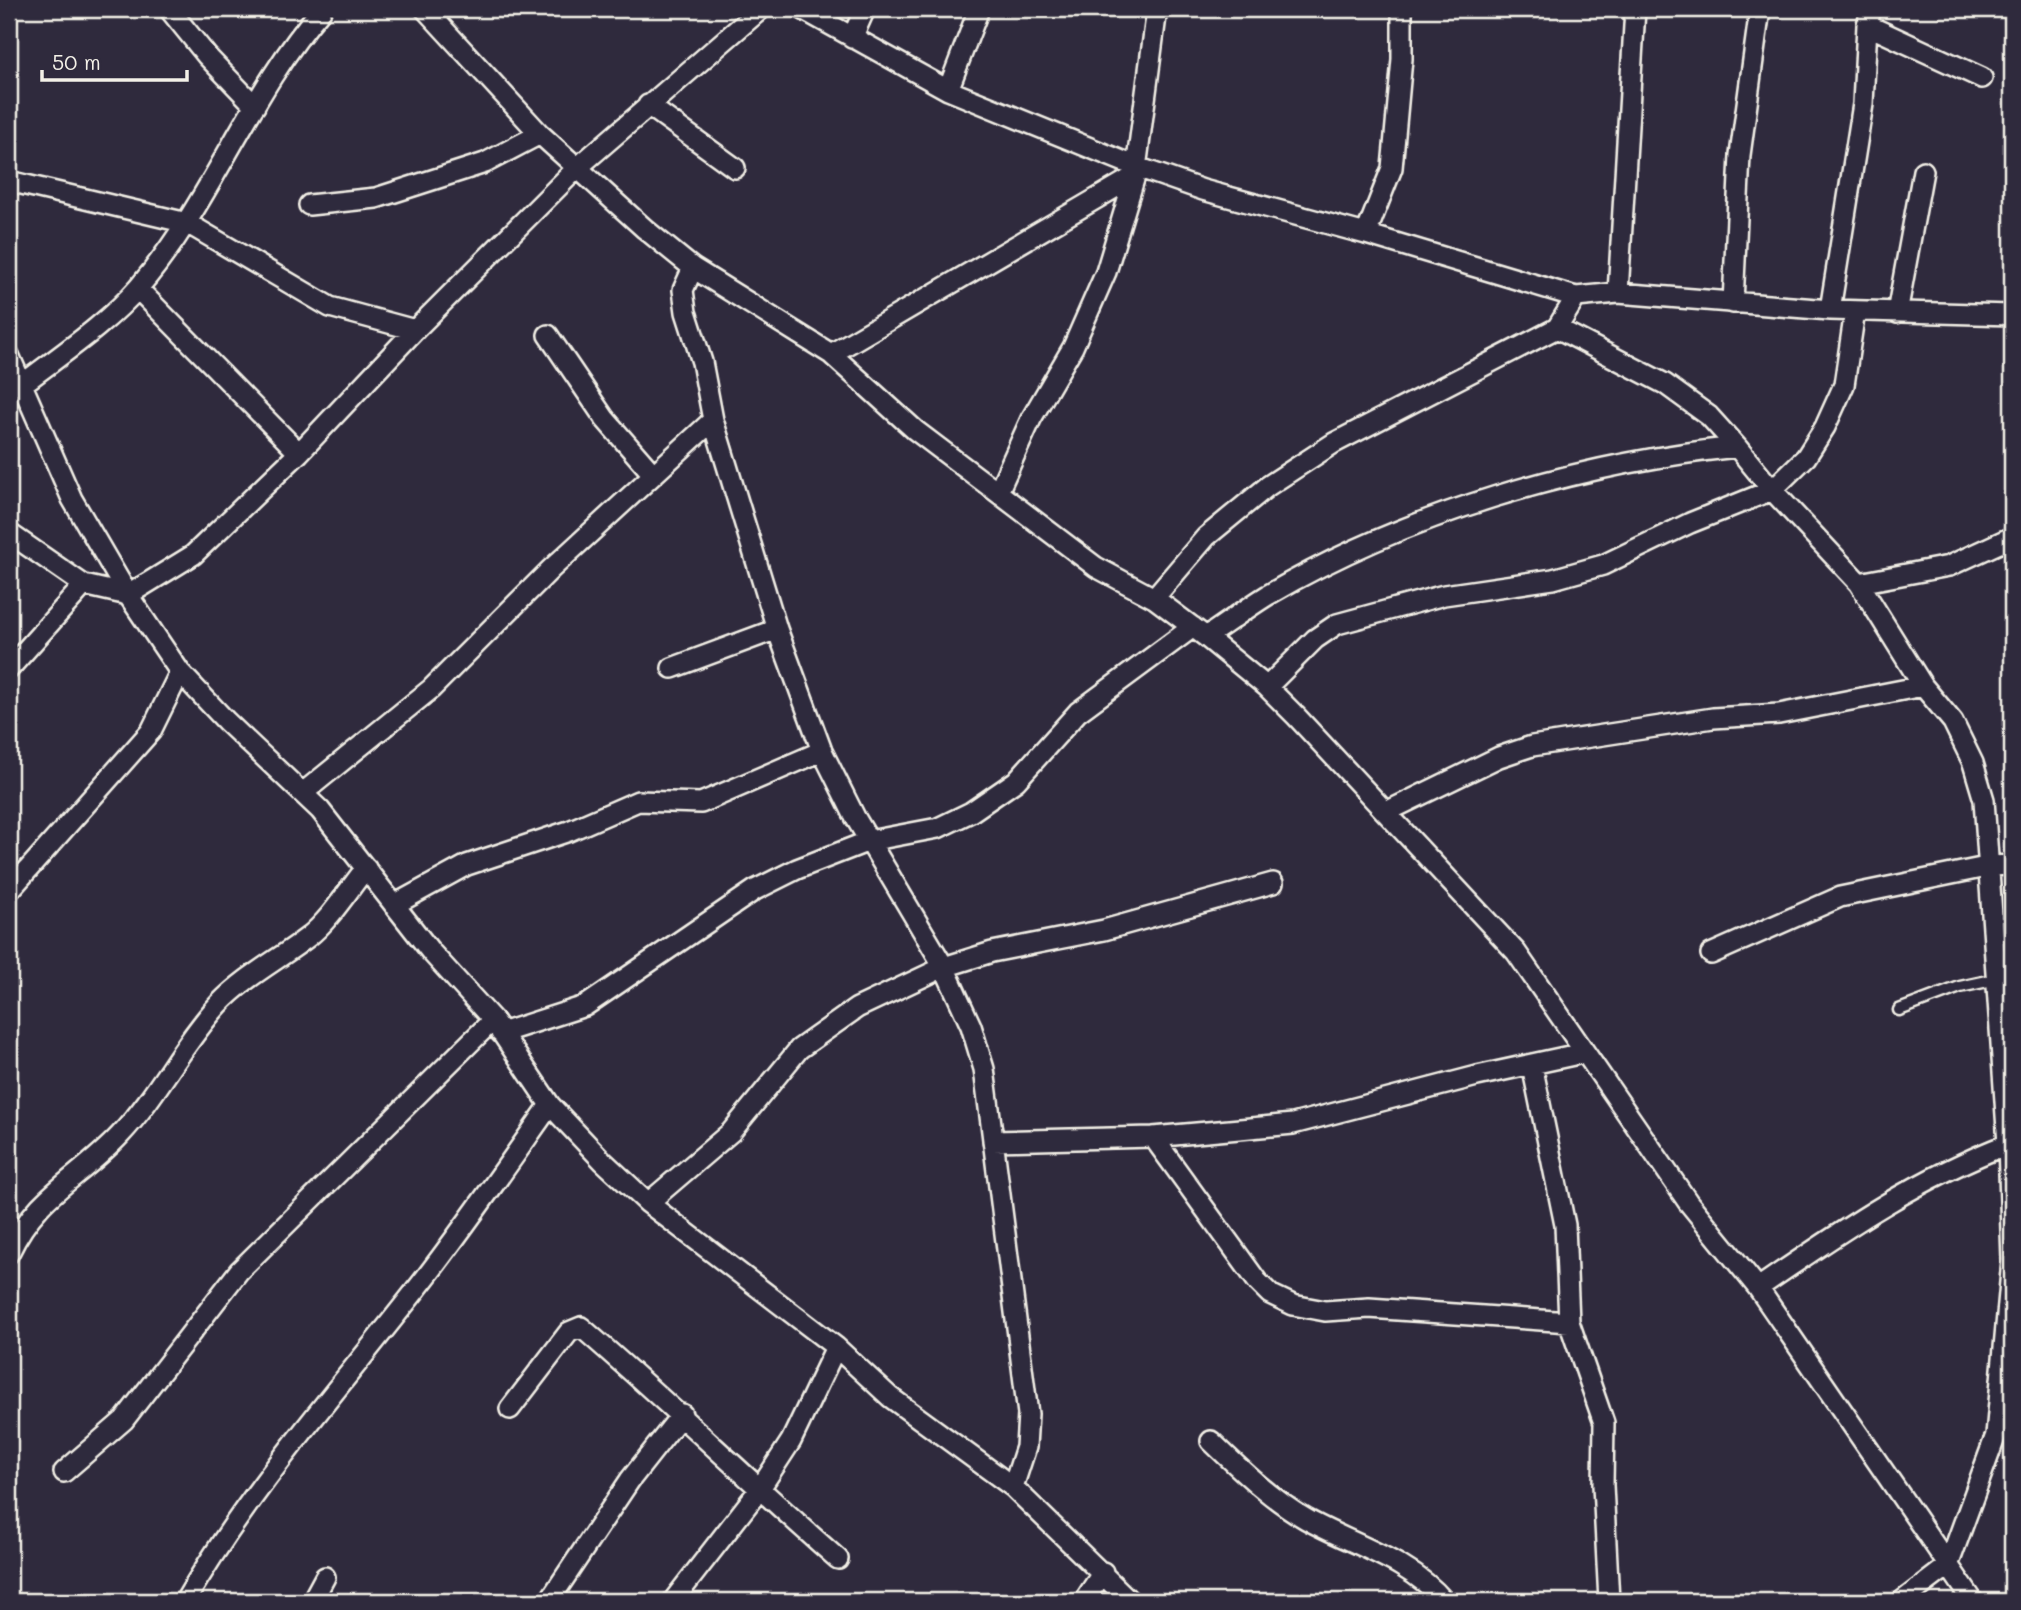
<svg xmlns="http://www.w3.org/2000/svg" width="2021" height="1610" font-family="Mali,sans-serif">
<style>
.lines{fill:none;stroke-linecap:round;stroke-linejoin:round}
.lane-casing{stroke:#f4f1e8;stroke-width:15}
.street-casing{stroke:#f4f1e8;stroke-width:24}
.lane{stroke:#2f2a3d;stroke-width:10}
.street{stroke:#2f2a3d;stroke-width:19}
</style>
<rect width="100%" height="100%" fill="#2f2a3d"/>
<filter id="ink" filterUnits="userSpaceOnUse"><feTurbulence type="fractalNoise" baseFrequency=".0143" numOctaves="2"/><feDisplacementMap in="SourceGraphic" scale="14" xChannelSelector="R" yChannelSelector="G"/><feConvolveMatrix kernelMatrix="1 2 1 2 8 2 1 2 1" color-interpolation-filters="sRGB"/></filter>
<g filter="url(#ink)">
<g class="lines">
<defs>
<path id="lane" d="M1899,1010L1960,987L1997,979"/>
<path id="street" d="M169,9L207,56L255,106
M425,9L540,134L645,229L693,268L831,354L915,430L1096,567L1154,598L1206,637L1267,687L1296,716L1516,952L1688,1202L1758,1288L1973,1601
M802,9L948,90L1137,167L1203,190L1366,234L1576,297L1618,293L1830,310L2012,315
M1867,25L1982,78
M852,38L865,9
M948,90L979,9
M648,105L735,168
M9,181L187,223L330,307L415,330
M309,205L376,198L485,163L540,134
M1366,234L1392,168L1402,59V9
M693,268L683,290L686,312L702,362L713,420L777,629L822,751L855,817L944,967L971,1026L984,1069L1028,1414L1026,1447L1013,1487
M138,289L299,453
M1618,293L1635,9
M1576,297L1557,328L1665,384L1709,416L1737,447L1772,490L1859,583L1923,686L1953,722L1973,763L1984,800L2008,1144L2012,1260L1996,1435L1948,1566L1902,1601
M1733,303L1740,155L1760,9
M1830,310L1863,104L1867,25L1871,9
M1897,313L1923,171
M548,335L605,419L652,473
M831,354L1135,176L1157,9
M9,355L72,499L128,595L193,555L299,453L415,330L577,168L761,9
M20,386C60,355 106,325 139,287C212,202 249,92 322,9
M998,492L1031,419L1073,347L1106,272L1135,176
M9,533L84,585L128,595L180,672L226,721L320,810L431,952L493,1020L550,1105L603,1161L648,1203L836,1347L890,1397L1013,1487L1130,1601
M1859,583L1949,566L2012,537
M1154,598L1206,537L1268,486L1334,443L1557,328
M1206,637C1227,623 1247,608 1268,595C1406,514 1579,463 1737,447
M672,668L777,629
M9,669L84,585
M1267,687L1315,639L1337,624L1444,595L1553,579L1603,565L1690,523L1772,490L1806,457L1825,427L1844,385L1855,311
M304,792L431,689L551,569L713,420
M1386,812L1499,757L1532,746L1713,718L1779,714L1923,686
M9,891L151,731L180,672
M394,905L467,865L569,831L638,801L701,803L822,751
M1711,954L1840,897L1991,866L2012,865
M501,1033L585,1006L755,890L797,869L869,841L938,828L971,812L1016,781L1078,712L1193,627
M1532,1065L1565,1225L1569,1322L1604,1423L1603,1485L1609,1601
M1153,1137L1257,1281L1270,1294L1293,1305L1325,1311L1369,1308L1569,1322
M993,1141L1153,1137L1293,1124L1477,1076L1583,1053
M648,1203L731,1132L799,1049L857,1008L944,967L992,952L1104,930L1273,883
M9,1253C37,1193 78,1180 120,1135C158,1095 182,1044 219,1004C246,976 278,960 308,937C330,920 348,890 366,868
M1758,1288C1840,1232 1914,1180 2008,1144
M510,1409L569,1332L581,1327C669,1403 751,1483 838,1559
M1211,1441C1240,1469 1271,1499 1306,1519C1351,1544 1411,1561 1444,1601
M64,1472L124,1420L239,1271L493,1020
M185,1601C253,1484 343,1384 426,1277C469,1221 509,1163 550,1105
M312,1601L325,1577
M549,1601L630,1480L682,1414
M673,1601L759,1490L791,1441L836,1347
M1084,1601L1103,1572"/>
</defs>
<use href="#lane" class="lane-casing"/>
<use href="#street" class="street-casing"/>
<use href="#lane" class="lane"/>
<use href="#street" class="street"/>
</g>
</g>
<rect width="2021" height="1610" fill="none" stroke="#2f2a3d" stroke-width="35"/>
<rect x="18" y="18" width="1986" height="1575" fill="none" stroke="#f4f1e8" stroke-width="2.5" filter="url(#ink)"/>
<path d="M42 70v10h145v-10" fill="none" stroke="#f4f1e8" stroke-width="3.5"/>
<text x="52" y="70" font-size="21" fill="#f4f1e8" stroke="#2f2a3d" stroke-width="5" paint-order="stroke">50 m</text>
</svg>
